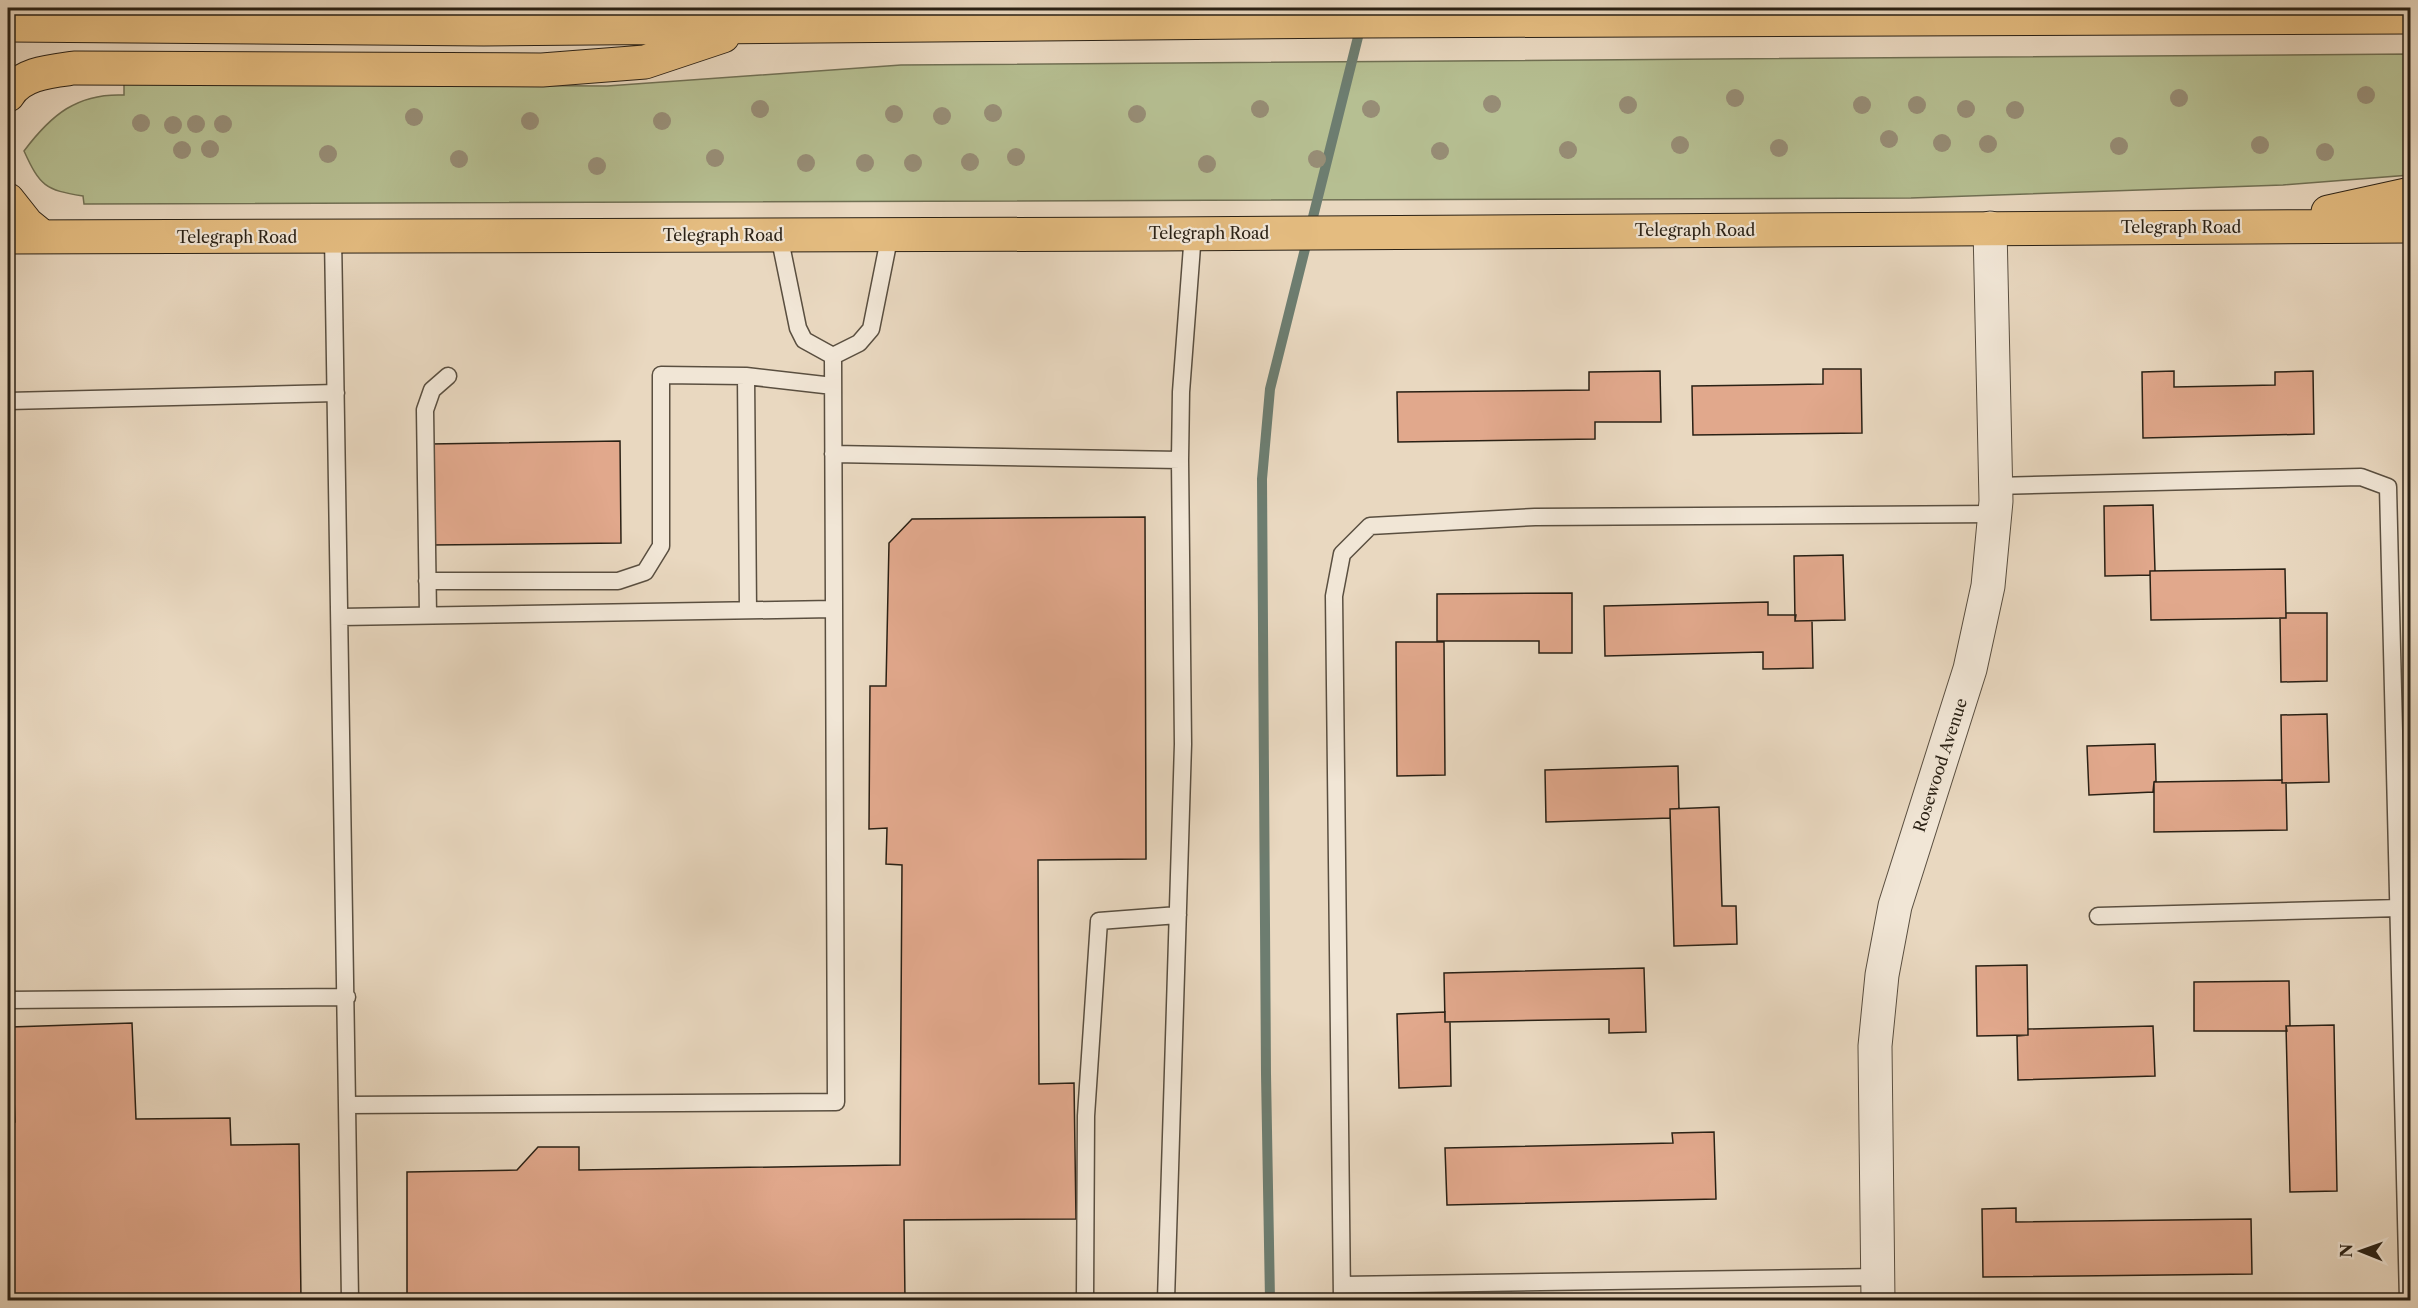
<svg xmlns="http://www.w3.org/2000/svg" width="2418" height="1308" font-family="'Libre Caslon Text',serif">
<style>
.green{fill:#b6bf92;stroke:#707054;stroke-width:1.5}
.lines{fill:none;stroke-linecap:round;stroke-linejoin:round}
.stream{stroke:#6d7d70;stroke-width:10}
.building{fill:#e1a88c;stroke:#2a2115;stroke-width:1.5}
.service-casing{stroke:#5a4f40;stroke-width:19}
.minor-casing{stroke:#5a4f40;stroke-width:35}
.primary-casing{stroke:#2a2115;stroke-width:35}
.service{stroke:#f1e6d6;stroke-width:16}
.minor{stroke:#f1e6d6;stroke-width:33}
.primary{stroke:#e4bc80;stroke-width:33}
.tree{fill:#978d76}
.labels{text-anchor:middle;stroke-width:4.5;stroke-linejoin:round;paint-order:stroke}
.street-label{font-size:16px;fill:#2a2115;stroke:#f1e6d6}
</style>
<rect width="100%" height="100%" fill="#e9d8c0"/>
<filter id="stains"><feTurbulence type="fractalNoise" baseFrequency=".00333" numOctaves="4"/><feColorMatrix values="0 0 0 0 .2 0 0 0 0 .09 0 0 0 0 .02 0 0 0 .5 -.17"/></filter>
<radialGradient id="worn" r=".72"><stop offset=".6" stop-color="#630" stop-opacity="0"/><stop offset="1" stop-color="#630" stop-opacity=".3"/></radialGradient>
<path class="green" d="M2410,54V175L2283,185L1911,198L84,204L83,196C45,190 40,186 24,151C51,115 77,93 124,95V84L607,86L901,65Z"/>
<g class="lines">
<path class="stream" d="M1270,1300L1266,1074L1262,479L1270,389L1361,25"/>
</g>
<path class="building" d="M1823,369H1861L1862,433L1693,435L1692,386L1823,384Z
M1660,371L1661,422H1595V439L1398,442L1397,392L1589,390V372Z
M2174,371V387L2275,385V372L2313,371L2314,434L2143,438L2142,372Z
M620,441L621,543L431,545L430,444Z
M2153,505L2155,571H2150V575L2105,576L2104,506Z
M1145,517L1146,859L1038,860L1039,1084L1074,1083L1076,1219L904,1220L905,1300H407V1172L517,1170L538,1147H579V1170L900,1165L902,865L886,864L887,828L869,829L870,686H886L889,543L912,519Z
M1843,555L1845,620L1795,621L1794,556Z
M2285,569L2286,618L2151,620L2150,571Z
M1572,593V653H1539V641H1437V594Z
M1768,602V615H1796L1795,621H1812L1813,668L1763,669V652L1605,656L1604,606Z
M2286,613H2327V681L2281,682L2280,618H2286Z
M1396,642H1444L1445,775L1397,776Z
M2327,714L2329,782L2282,783L2281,715Z
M2155,744L2156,781L2154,782L2153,792L2089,795L2087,746Z
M1678,766L1679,809H1670V818L1546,822L1545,770Z
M2282,780V783H2286L2287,830L2154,832V782Z
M1719,807L1722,906H1736L1737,944L1674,946L1670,809Z
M2027,965L2028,1035L1977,1036L1976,966Z
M1644,968L1646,1032L1609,1033V1019L1445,1022L1444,973Z
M2289,981L2290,1026H2286L2287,1031H2194V982Z
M1445,1012V1022H1450L1451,1086L1399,1088L1397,1014Z
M132,1023L136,1119L230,1118L231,1145L299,1144L301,1300H8V1122H15L11,1027Z
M2334,1025L2337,1191L2290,1192L2286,1026Z
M2153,1026L2155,1076L2018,1080L2017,1036L2028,1035V1029Z
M1714,1132L1716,1199L1447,1205L1445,1148L1673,1143L1672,1133Z
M2016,1208V1222L2251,1219L2252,1274L1983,1277L1982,1209Z"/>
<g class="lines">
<defs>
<path id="service" d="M779,235L798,328L804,340L833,356L859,343L871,329L890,234
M333,236L347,1105L836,1102L833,356
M746,376L748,610
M8,401L336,393
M833,454L1180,460L1183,744L1166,1300
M1180,460L1181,392L1193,233
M1996,486L2361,477L2388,487L2408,1300
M427,581H618L645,572L661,546V375L746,376L833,386
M428,615L425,410L432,390L448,376
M340,617L833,609
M2098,916L2399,908
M8,1000L347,997
M347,1105L350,1300
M1342,1285L1878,1277
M1085,1300L1086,1116L1099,921L1178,915
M1342,1300L1334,596L1342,554L1370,526L1535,517L1995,514"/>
<path id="minor" d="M1878,1300L1875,1046L1882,975L1895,906L1970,669L1988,586L1996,501L1990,228"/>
<path id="primary" d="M8,25L484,29L1362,21L2410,17
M8,95C21,73 52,71 74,68L542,70L645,62L723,36
M8,200L27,224L43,237
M2328,212L2410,194
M8,237L1161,234L2410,226"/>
</defs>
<use href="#service" class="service-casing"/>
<use href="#minor" class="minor-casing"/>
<use href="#primary" class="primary-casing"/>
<use href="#service" class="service"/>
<use href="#minor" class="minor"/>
<use href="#primary" class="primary"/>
</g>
<g class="tree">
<circle cx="2366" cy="95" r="9"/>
<circle cx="1735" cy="98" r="9"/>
<circle cx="2179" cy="98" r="9"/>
<circle cx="1492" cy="104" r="9"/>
<circle cx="1628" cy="105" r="9"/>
<circle cx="1862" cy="105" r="9"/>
<circle cx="1917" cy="105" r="9"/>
<circle cx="760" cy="109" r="9"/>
<circle cx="1260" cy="109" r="9"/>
<circle cx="1371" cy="109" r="9"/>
<circle cx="1966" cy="109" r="9"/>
<circle cx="2015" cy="110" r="9"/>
<circle cx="993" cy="113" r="9"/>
<circle cx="894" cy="114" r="9"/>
<circle cx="1137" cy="114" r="9"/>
<circle cx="942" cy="116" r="9"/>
<circle cx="414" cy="117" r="9"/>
<circle cx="530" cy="121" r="9"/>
<circle cx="662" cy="121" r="9"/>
<circle cx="141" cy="123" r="9"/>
<circle cx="196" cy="124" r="9"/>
<circle cx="223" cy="124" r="9"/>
<circle cx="173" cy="125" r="9"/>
<circle cx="1889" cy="139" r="9"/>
<circle cx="1942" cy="143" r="9"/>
<circle cx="1988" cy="144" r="9"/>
<circle cx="1680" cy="145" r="9"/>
<circle cx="2260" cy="145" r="9"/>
<circle cx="2119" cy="146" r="9"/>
<circle cx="1779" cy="148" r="9"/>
<circle cx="210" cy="149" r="9"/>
<circle cx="182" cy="150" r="9"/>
<circle cx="1568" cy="150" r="9"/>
<circle cx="1440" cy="151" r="9"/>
<circle cx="2325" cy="152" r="9"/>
<circle cx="328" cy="154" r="9"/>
<circle cx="1016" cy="157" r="9"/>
<circle cx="715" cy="158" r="9"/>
<circle cx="459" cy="159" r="9"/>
<circle cx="1317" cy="159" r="9"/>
<circle cx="970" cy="162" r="9"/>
<circle cx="806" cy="163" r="9"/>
<circle cx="865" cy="163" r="9"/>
<circle cx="913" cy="163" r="9"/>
<circle cx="1207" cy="164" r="9"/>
<circle cx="597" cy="166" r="9"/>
</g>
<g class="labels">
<g class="street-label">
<text x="2181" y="233">Telegraph Road</text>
<text x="1695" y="236">Telegraph Road</text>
<text x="1209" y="239">Telegraph Road</text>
<text x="723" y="241">Telegraph Road</text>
<text x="237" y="243">Telegraph Road</text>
<text transform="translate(1940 765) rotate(-72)" y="6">Rosewood Avenue</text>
</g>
</g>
<rect width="2418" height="1308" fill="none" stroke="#e9d8c0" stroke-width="30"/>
<rect x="9" y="9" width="2400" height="1290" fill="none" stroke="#2a2115" stroke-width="3"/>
<rect x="15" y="15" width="2388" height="1278" fill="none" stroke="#2a2115" stroke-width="1.5"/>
<g transform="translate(2361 1251) rotate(271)" stroke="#f1e6d6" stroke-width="4.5" paint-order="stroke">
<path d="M0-4.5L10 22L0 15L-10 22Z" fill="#2a2115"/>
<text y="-9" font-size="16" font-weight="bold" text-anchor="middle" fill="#2a2115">N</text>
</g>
<rect width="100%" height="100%" filter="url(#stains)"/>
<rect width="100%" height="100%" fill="url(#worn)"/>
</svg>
